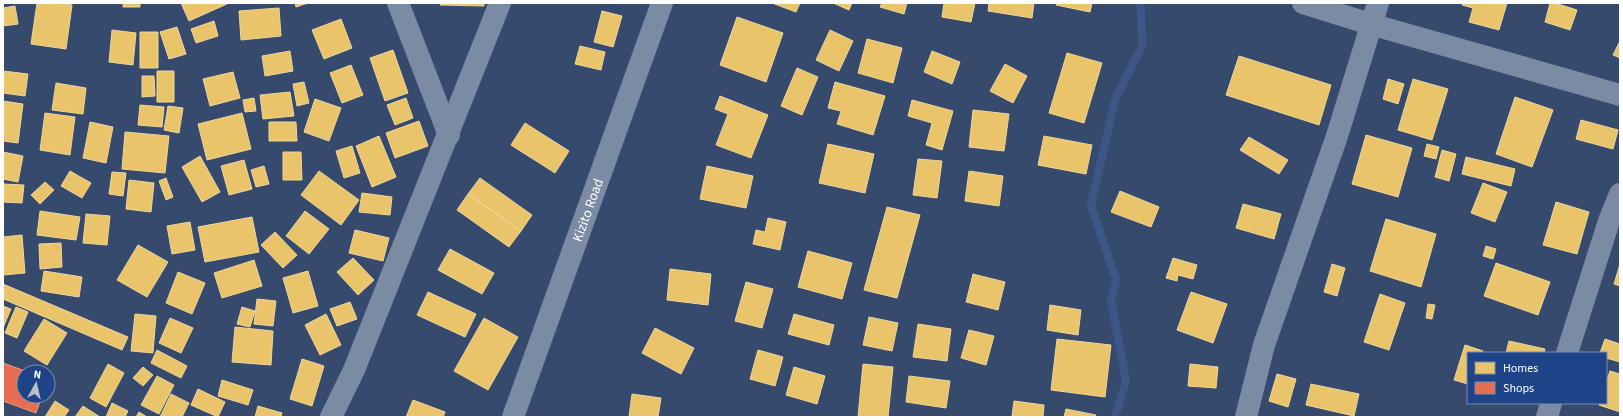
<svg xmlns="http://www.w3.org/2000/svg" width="1623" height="420" font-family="'Source Sans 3',sans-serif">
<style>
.homes{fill:#e9c46a;stroke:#f0d697}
.shops{fill:#e76f51;stroke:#ee9a85}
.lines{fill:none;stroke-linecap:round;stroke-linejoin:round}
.stream{stroke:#3c5787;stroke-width:8}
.minor{stroke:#7c8ba4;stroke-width:22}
.labels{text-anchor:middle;stroke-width:4;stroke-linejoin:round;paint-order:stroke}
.street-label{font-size:14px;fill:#fff;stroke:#1e4386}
</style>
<rect width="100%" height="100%" fill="#364a6e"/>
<path class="homes" d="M37,3H57L72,5L66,49L31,44Z
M123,3H140V7H123Z
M181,3H227V4L189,21Z
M295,3H308L296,7Z
M441,3H484V6L440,5Z
M772,3H800L796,12Z
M833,3H852L849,10Z
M882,3H907L904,14L880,7Z
M944,3H975L971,22L942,17Z
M989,3H1034L1032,18L988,11Z
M1057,3H1092L1090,12L1056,5Z
M1463,3H1507L1499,30L1469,22L1473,8L1462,5Z
M1550,3H1555L1577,10L1570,30L1545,22Z
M15,6L18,24L3,26V8Z
M279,8L281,36L241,40L239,11Z
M602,11L622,16L613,47L594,42Z
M737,17L783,33L766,82L720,65Z
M341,19L352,48L324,59L312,30Z
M214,21L218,36L196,43L191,29Z
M177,27L186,54L169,59L160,32Z
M112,30L136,33L133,65L109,62Z
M830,30L853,41L839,71L816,60Z
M140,32H158V68H140Z
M867,39L902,48L893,83L858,73Z
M1620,41V58L1613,55Z
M580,46L605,52L601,70L575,64Z
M393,50L408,93L385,101L370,58Z
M290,51L293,71L265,76L262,56Z
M932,51L960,62L952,84L924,72Z
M1067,53L1102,63L1084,123L1049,113Z
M1239,56L1331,85L1319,125L1226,95Z
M1005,64L1027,76L1013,103L990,91Z
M351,65L363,95L342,103L330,73Z
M797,68L818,77L802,115L781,106Z
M3,71L28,74L25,96L3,93Z
M157,71H174V102H157Z
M233,72L240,98L210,106L203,79Z
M142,76H154L155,96L142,97Z
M1388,79L1404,84L1398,104L1383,99Z
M1413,79L1448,89L1432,140L1398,130Z
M304,82L309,103L297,106L293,84Z
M835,82L885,96L873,135L837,124L841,111L828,108Z
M56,83L86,88L83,114L52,110Z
M290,92L294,116L263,119L260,95Z
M720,96L768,115L751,158L716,145L728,114L715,109Z
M1515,97L1553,110L1532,167L1496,154Z
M254,98L256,111L245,112L243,100Z
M406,98L413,118L395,125L387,105Z
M315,99L341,108L329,141L304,132Z
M912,100L953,111L942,150L926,145L932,123L908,116Z
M3,101L23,104L18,143L3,141Z
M140,105L164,107L162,127L138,125Z
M168,106L183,108L179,133L164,130Z
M973,110L1009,114L1004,151L969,147Z
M45,113L75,117L70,155L40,150Z
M242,113L251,149L207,160L198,124Z
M1581,120L1618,130L1613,149L1576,139Z
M419,121L428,146L395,158L386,133Z
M90,122L113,127L106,163L83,158Z
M269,122H296L297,141H269Z
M525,123L569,151L555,173L511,145Z
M125,132L169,136L165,173L122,169Z
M1366,135L1412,148L1398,197L1352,184Z
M379,136L396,177L372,187L356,146Z
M1044,136L1092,145L1086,174L1038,165Z
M1249,137L1288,160L1279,174L1240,150Z
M828,144L874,154L865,193L819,183Z
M1427,144L1439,147L1436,159L1424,156Z
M352,146L360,173L344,178L336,151Z
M1442,150L1456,154L1449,181L1435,177Z
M3,152L23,156L18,182L3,179Z
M283,152H301L302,180H283Z
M200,156L220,192L202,202L182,167Z
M1466,157L1515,169L1511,186L1462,174Z
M918,159L942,161L937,198L913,195Z
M244,160L252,189L229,195L221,166Z
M264,166L269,184L256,187L251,170Z
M707,166L753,176L746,208L700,199Z
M70,171L91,183L82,198L61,186Z
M319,171L359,200L341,225L301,195Z
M969,171L1003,176L999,206L965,201Z
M112,172L126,173L123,196L109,194Z
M166,178L173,197L166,200L159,181Z
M480,178L532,215L521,231L468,194Z
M129,180L154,183L151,212L126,209Z
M45,182L54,190L40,204L31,195Z
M1483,183L1507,192L1495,222L1471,213Z
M3,184L24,185L22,203L3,202Z
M1120,191L1159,207L1151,227L1111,212Z
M362,193L392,197L390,215L359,212Z
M468,194L521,231L509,247L457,210Z
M1556,202L1589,212L1577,254L1543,245Z
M1243,204L1281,214L1274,239L1236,228Z
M887,207L920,215L897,298L864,290Z
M40,211L80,217L76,240L37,235Z
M305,211L329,229L309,254L286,236Z
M86,214L110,216L107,245L83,243Z
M252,217L259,252L205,262L198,227Z
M768,218L786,222L780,250L753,244L756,230L765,232Z
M1386,219L1436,234L1421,287L1370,271Z
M190,222L195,250L172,254L167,226Z
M355,230L389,238L383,261L349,253Z
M275,232L297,255L283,268L261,245Z
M22,235L25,273L3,275V237Z
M61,243L62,267L40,269L39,244Z
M138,245L168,262L147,297L117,280Z
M1486,246L1496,249L1493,259L1483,256Z
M450,249L494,273L482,294L438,270Z
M808,251L852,263L842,299L798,287Z
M353,258L374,280L358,295L337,272Z
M1173,258L1197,265L1193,279L1178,275L1177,281L1166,278Z
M254,260L262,286L222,298L214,273Z
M1496,263L1550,282L1538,315L1484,296Z
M1332,264L1345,268L1337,296L1324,292Z
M1620,264V286L1614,284Z
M670,269L711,274L708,305L667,300Z
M44,271L82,277L79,297L41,291Z
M308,271L318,306L293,313L283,278Z
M178,272L205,283L192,314L166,303Z
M973,274L1005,282L998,310L966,302Z
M746,282L773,289L762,328L735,321Z
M3,284L128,337L122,350L3,299Z
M428,292L476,314L465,337L417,315Z
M1191,292L1227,304L1213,343L1177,330Z
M1380,294L1405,303L1389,350L1364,342Z
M257,299L276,301L273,326L254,324Z
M350,302L357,319L337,326L330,309Z
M1428,304L1435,305L1432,319L1426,318Z
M1050,305L1081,310L1078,335L1047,330Z
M3,306L11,309L3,328Z
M16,307L28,312L17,338L5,333Z
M242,307L255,311L250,327L237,324Z
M135,314L156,316L153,353L131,351Z
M326,314L341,345L320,355L305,325Z
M794,314L834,325L829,345L788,334Z
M869,317L898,323L892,351L863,345Z
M170,318L193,328L181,353L159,343Z
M484,318L518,337L488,390L454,371Z
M44,319L67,333L47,365L24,351Z
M918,324L951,329L947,361L913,357Z
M235,327L273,331L271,365L232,362Z
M655,328L694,348L681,374L642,353Z
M969,330L994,336L986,365L961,358Z
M1057,339L1111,345L1105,397L1051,390Z
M1605,339L1620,344V362L1606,358V353H1600Z
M1509,341L1545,349L1544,353H1506Z
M1465,345L1483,351L1482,353H1468V384L1454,380Z
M157,350L187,366L181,378L151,363Z
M758,350L783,357L775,386L750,379Z
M302,359L324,366L312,406L290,399Z
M108,364L124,373L106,407L90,398Z
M863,364L893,367L888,417H858Z
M1190,364L1218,367L1216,388L1188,386Z
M143,367L153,375L143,386L133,378Z
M794,367L825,376L817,404L786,395Z
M1610,371L1620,374V412L1599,405L1600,403H1606V383Z
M1277,374L1296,379L1288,407L1269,401Z
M157,376L174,385L159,414L141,405Z
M909,376L950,381L946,408L906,402Z
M222,380L253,390L248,405L218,396Z
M1311,384L1359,394L1354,416L1306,405Z
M198,389L225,402L218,417L191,405Z
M171,394L189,403L182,417H160Z
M632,394L661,398L658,417H629Z
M413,400L445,412L443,417H406Z
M55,401L69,410L64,417H45Z
M1014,401L1044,405L1043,417L1012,416Z
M112,403L128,411L125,417H106Z
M83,406L100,417H75Z
M258,406L282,413L281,417H255Z
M1066,409L1096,415L1095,417H1064Z
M139,412L147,417H136Z"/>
<path class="shops" d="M3,363L28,372H24V396H42L36,413L3,401Z"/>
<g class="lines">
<path class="stream" d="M1115,417L1126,381L1111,300L1116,280L1091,205L1115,100L1142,46L1141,7L1139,3"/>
<g class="minor">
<path d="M398,3L449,135"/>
<path d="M1303,3L1370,24L1620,95"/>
<path d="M1567,353L1609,221L1620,194"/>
<path d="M331,417L354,370L500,3"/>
<path id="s1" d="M513,417L662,3"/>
<path d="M1246,417L1264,345L1337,136L1378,3"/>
<path d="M1547,417L1551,403"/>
</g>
</g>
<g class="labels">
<g class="street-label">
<text dy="5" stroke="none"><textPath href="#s1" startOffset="220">Kizito Road</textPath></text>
</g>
</g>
<rect width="1623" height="420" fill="none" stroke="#ffffff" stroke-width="8"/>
<rect x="1467" y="352" width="140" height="52" fill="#1e4386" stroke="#788eb6"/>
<rect x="1475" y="362" width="20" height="12" fill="#e9c46a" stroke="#788eb6"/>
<text x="1503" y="372" font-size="12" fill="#ffffff">Homes</text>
<rect x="1475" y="382" width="20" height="12" fill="#e76f51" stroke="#788eb6"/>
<text x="1503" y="392" font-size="12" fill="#ffffff">Shops</text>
<g transform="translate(36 384) rotate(8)"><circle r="19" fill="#1e4386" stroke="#788eb6"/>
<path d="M0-3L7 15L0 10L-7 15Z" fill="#b9c0cc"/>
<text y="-6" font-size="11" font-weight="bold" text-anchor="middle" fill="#ffffff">N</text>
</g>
</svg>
